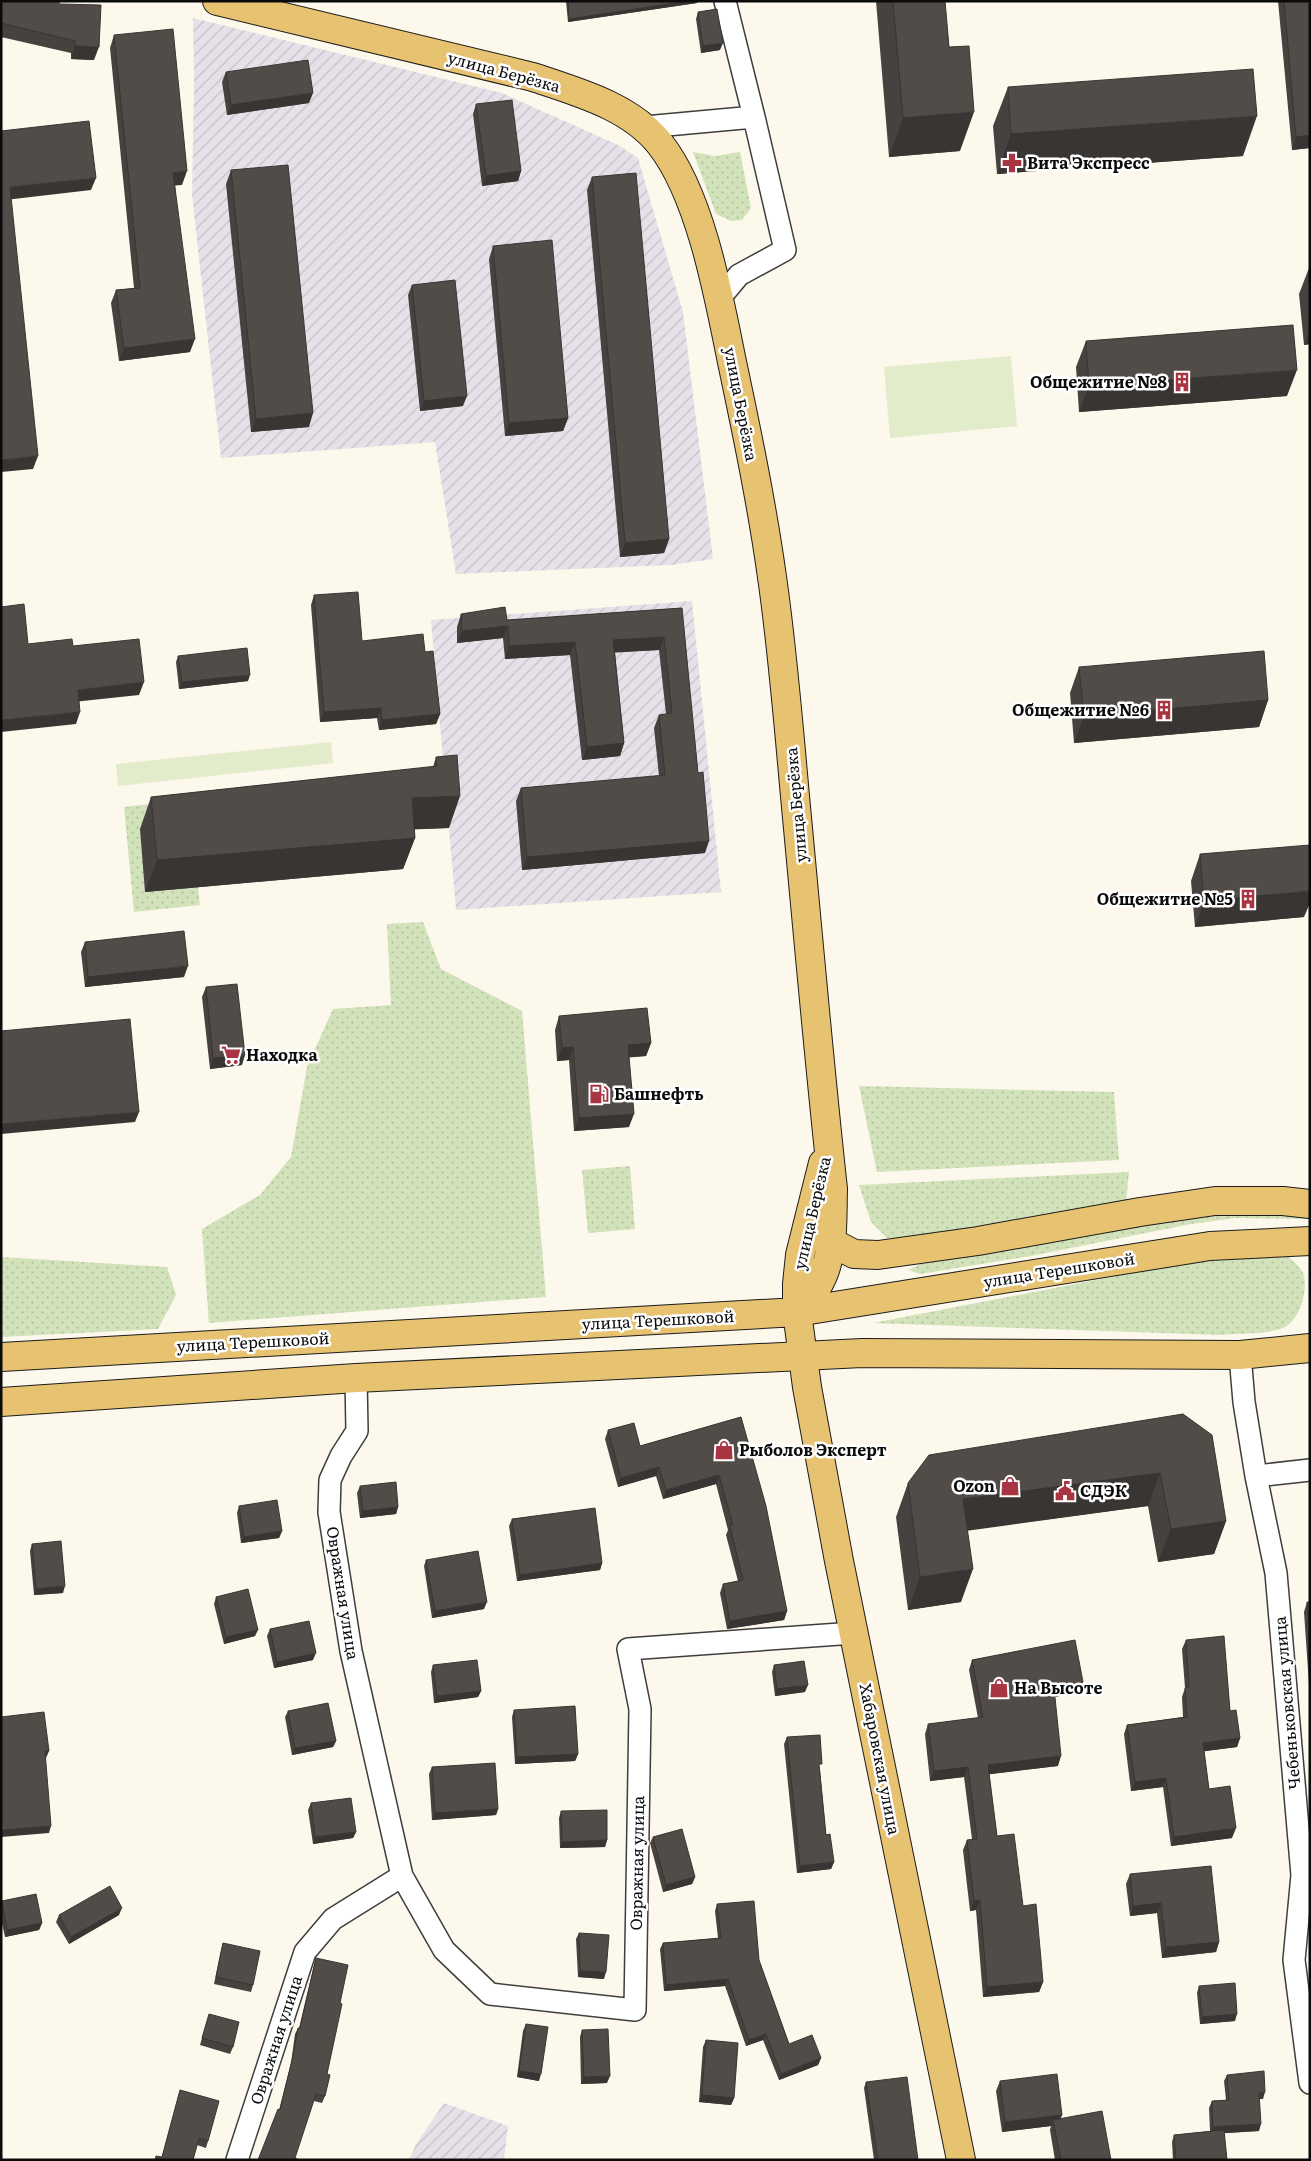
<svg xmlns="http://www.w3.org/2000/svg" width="1311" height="2161" font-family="Literata,serif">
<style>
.industrial{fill:url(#industrial-furrows)}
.green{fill:url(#green-dots)}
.pitch{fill:#e2ebca}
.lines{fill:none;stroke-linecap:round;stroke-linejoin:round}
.minor-casing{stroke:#3e3e3e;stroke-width:24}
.major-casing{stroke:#1c1c1c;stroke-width:30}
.minor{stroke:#fff;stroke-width:21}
.major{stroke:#e7c271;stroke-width:28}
.wall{fill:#47413f}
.shaded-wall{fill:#393533}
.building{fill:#524c49;stroke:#393533}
.labels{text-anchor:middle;stroke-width:5;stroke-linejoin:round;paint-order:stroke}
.street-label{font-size:16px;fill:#0b0b0b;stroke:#fff}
.poi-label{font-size:16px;font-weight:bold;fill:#0b0b0b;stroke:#fff;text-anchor:start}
</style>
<defs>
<pattern id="industrial-furrows" width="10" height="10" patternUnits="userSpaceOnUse" patternTransform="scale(1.25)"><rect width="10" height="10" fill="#e8e0e9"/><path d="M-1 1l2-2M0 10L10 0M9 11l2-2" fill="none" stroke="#c6bfc6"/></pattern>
<pattern id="green-dots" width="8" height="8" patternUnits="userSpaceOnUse" patternTransform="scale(1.25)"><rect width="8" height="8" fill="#d2e2ba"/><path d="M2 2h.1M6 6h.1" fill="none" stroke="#b3c19f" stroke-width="1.8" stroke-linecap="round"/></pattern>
</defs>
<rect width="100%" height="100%" fill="#fdf8ec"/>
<path class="industrial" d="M193,18L502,93L618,145L638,158L683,312L713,559L671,565L456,574L435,442L221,458L192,195L194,83Z
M692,601L721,892L456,910L431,620Z
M444,2103L508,2126L504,2160H409L416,2144Z"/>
<path class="green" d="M693,152L715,156L740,152L751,208L742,220L731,221L716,214Z
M160,803L198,888L200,905L134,912L124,807Z
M423,922L441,969L522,1011L546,1297L209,1323L202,1229L260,1195L291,1157L307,1067L333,1009L391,1005L387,924Z
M859,1086L1114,1092L1119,1160L877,1172Z
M630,1166L635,1229L588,1233L582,1170Z
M1129,1172L1126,1201L921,1240L887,1238L871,1222L859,1185Z
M1185,1211L1310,1215V1219L1236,1218L1191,1224L1031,1256L920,1274L908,1270L920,1264Z
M1287,1255C1292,1261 1300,1266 1303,1273C1309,1289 1300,1321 1283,1328C1265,1335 1240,1333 1221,1335L873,1323L1215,1257Z
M1,1257L167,1267L176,1295L158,1329L1,1337Z"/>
<path class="pitch" d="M1011,356L1017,426L890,438L884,367Z
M331,742L333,763L118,786L116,764Z"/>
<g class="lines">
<defs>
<path id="minor" d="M725,1L754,117
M645,127L754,117L785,250L739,275L719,299
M1240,1355L1244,1402L1256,1476L1276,1573L1302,1875L1294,1960L1310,2083
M356,1378L357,1431L341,1456L330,1480L329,1512L351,1651L402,1876
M1256,1476L1310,1470
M237,2160L305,1952L333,1919L402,1876L444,1950L490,1994L635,2010L640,1709L628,1649L854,1633"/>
<path id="major" d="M217,1L533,77C577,92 630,106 660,144C701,196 719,298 732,362C747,433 762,505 772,577C783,653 789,731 796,807C808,934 819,1062 833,1189C832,1222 835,1258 817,1287C812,1296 804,1304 797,1312
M823,1163L800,1255L797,1284V1312L807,1387L839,1561L961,2160
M831,1242L854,1254L878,1255L978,1241L1140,1212L1215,1201H1283L1310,1204
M1,1357L797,1312L1210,1246L1310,1241
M1,1402L356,1378L862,1353L1240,1355L1310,1348"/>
</defs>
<use href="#minor" class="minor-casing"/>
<use href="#major" class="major-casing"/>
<use href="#minor" class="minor"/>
<use href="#major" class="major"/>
</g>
<path class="wall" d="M1,1L59,4L94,60L71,59V53L1,37Z
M566,1H698L697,3L568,22Z
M876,1H945L949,47L960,151L889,157Z
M1278,1H1310V148L1292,150Z
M698,12L720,50L701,53L696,19Z
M114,35L182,185H175L190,352L119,361L111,303L116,290L134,288L110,48Z
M226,72L309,103L227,115L222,82Z
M1008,87L1243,156L997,174L993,126Z
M476,104L521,171L518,181L482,186L473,114Z
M231,170L309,427L251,432L226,184Z
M592,177L669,539L664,553L620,557L587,190Z
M493,246L568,418L563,431L505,436L489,259Z
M1310,267V344L1304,345L1299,294L1309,268Z
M412,285L463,406L420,411L408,295Z
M1086,341L1287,396L1079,412L1076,367Z
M314,595L362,641L425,652L440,714L436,724L379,730L377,718L320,722L311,605Z
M682,608L705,853L522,870L516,801L521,788L659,776L654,728L659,715L666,714L659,650L615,652L624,743L620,756L582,760L570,655L505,659L503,638L457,643V627L461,614L507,620Z
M178,656L248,681L179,689L176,662Z
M1079,667L1268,700L1259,727L1074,743L1070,693Z
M436,757L449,828L414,829L415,838L403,869L145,892L140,829L151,797L433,767Z
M1200,854L1304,917L1195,927L1191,881Z
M85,942L184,977L85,987L81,952Z
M206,987L242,1065L210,1069L202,997Z
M559,1016L651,1043L646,1056L629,1057V1127L574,1131L569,1060L557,1061L555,1030Z
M1183,1414L1226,1521L1214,1554L1158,1562L1148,1506L967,1530L961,1602L908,1610L896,1517L908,1483Z
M741,1417L787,1611L784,1620L727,1629L720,1593L723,1584L738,1581L726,1535L728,1530L716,1484L663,1499L656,1476L618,1487L605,1439L608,1430L640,1446Z
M360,1486L398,1507L396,1514L360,1518L357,1493Z
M239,1506L282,1531L279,1538L241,1543L237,1513Z
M512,1519L602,1563L600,1570L517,1581L509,1526Z
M32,1544L63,1593L34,1595L30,1551Z
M426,1560L484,1609L432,1618L424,1566Z
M216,1597L255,1636L224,1644L214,1604Z
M1307,1602H1310V1699L1304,1612Z
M270,1629L313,1660L274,1668L267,1636Z
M1186,1640L1230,1711L1240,1738L1237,1747L1204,1751L1209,1789L1232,1838L1171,1846L1163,1787L1131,1791L1124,1734L1127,1725L1183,1717L1182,1697L1185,1688L1182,1649Z
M972,1660L1083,1682L1079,1692L1055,1697L1058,1766L989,1774L997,1836L1023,1906L1043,1982L1039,1992L983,1997L976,1910L970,1911L963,1850L967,1840L972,1839L964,1777L930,1781L925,1734L928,1724L978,1718L969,1670Z
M433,1665L481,1691L478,1697L434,1703L431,1672Z
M774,1665L805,1692L775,1696L772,1672Z
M514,1710L578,1754L575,1761L515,1764L512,1717Z
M288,1711L336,1741L333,1747L292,1755L285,1717Z
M787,1737L820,1771L826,1835L834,1862L831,1869L797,1873L784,1744Z
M432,1767L498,1809L496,1815L432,1820L429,1774Z
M311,1803L356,1832L353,1838L313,1844L308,1810Z
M561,1811L607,1840L605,1847L560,1848L559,1818Z
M653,1837L695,1877L692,1884L663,1892L650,1843Z
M1130,1874L1219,1942L1216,1952L1162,1958L1157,1913L1130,1916L1126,1884Z
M2,1901L42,1923L39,1930L5,1937L1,1919Z
M717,1904L759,1960L789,2044L821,2058L818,2065L779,2080L763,2040L746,2046L725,1986L664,1991L660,1949L663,1943L718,1938L715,1911Z
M59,1915H119L69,1944L56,1922Z
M579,1933L604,1979L578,1977L576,1939Z
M223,1943L253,1985L251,1992L214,1984L221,1950Z
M316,1958L340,2003L327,2074L325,2096L322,2103L314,2101L258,2160L279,2110L291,2063L295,2034L298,2028H299L314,1965Z
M1199,1986L1235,2021L1200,2024L1197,1993Z
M209,2014L233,2047L230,2054L200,2045Z
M526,2024L539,2081L517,2077L523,2031Z
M582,2030L607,2083L581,2084L580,2037Z
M706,2040L734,2098L731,2105L699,2102L703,2047Z
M1227,2075L1263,2099H1260L1259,2131L1224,2133L1227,2160H1173L1172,2142L1174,2135L1210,2131L1209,2108L1212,2101L1226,2100L1224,2081Z
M1000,2081L1062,2115L1060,2119L1111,2160H1055L1050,2130L1051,2126L1002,2132L996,2091Z
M866,2082L918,2160H874L864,2088Z
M180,2090L208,2141L206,2148L197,2145L162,2157Z"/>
<path class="shaded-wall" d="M688,1H698L697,3L568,22L569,19Z
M723,43L720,50L701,53L703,46Z
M75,46L99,47L94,60L71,59Z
M313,93L309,103L227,115L231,105Z
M974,112L960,151L889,157L903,118Z
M1257,116L1243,156L997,174L1011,134Z
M1310,135V148L1292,150L1296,137Z
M187,171L182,185L168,186L173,173Z
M521,171L518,181L482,186L486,176Z
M96,178L91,190L5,200L10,187Z
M1310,329V344L1304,345Z
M195,339L190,352L119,361L124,348Z
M1297,370L1287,396L1079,412L1089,386Z
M467,396L463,406L420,411L424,401Z
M313,413L309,427L251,432L256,419Z
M568,418L563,431L505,436L509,423Z
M38,456L33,469L1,472V460Z
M669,539L664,553L620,557L625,543Z
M508,626L503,638L457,643L462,631Z
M664,637L659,650L609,653L613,640Z
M575,642L570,655L505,659L509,646Z
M250,675L248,681L179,689L182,682Z
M144,682L139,695L73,702L78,690Z
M1268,700L1259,727L1074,743L1084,716Z
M381,708L377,718L320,722L324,712Z
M80,712L76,724L1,732V720Z
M440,714L436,724L379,730L382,720Z
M624,743L620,756L582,760L587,747Z
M460,796L449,828L400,830L412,798Z
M415,838L403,869L145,892L157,860Z
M709,841L705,853L522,870L527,857Z
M1310,891V903L1304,917L1195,927L1204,901Z
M188,966L184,977L85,987L88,977Z
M651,1043L646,1056L623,1058L628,1045Z
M573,1047L569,1060L557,1061L562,1048Z
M245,1055L242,1065L210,1069L213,1058Z
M139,1112L135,1122L1,1134V1124Z
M634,1114L629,1127L574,1131L579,1118Z
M659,1467L656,1476L618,1487L621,1478Z
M1160,1473L1148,1506L951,1533L963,1499Z
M719,1475L716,1484L663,1499L666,1490Z
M398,1507L396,1514L360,1518L363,1511Z
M1226,1521L1214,1554L1158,1562L1171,1529Z
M282,1531L279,1538L241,1543L244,1537Z
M602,1563L600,1570L517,1581L520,1575Z
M973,1569L961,1602L908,1610L920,1577Z
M65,1586L63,1593L34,1595L36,1589Z
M487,1602L484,1609L432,1618L435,1611Z
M787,1611L784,1620L727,1629L730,1621Z
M258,1630L255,1636L224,1644L226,1637Z
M316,1653L313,1660L274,1668L277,1662Z
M1083,1682L1079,1692L1050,1698L1054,1688Z
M808,1685L805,1692L775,1696L777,1689Z
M481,1691L478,1697L434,1703L437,1696Z
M1240,1738L1237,1747L1199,1752L1203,1743Z
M336,1741L333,1747L292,1755L295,1748Z
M45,1751H49L46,1758H42Z
M578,1754L575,1761L515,1764L517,1757Z
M1061,1756L1058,1766L984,1775L988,1765Z
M968,1767L964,1777L930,1781L934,1771Z
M1166,1778L1163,1787L1131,1791L1135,1782Z
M498,1809L496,1815L432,1820L435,1813Z
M51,1826L49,1833L1,1837V1830Z
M1236,1828L1232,1838L1171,1846L1174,1837Z
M356,1832L353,1838L313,1844L315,1837Z
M607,1840L605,1847L560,1848L562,1842Z
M834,1862L831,1869L797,1873L800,1866Z
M695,1877L692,1884L663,1892L666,1885Z
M980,1900L976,1910L970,1911L974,1901Z
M1161,1903L1157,1913L1130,1916L1133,1906Z
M122,1908L119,1915L69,1944L71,1937Z
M42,1923L39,1930L5,1937L7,1930Z
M1219,1942L1216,1952L1162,1958L1166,1947Z
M580,1971L606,1972L604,1979L578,1977Z
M728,1979L725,1986L664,1991L666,1985Z
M1043,1982L1039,1992L983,1997L987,1987Z
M1237,2014L1235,2021L1200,2024L1202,2017Z
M766,2034L763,2040L746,2046L749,2040Z
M821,2058L818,2065L779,2080L781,2074Z
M519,2071L541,2074L539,2081L517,2077Z
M610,2076L607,2083L581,2084L584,2077Z
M1265,2092L1263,2099H1257L1259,2093Z
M702,2095L734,2098L731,2105L699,2102Z
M1062,2115L1058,2125L1053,2120L1051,2126L1002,2132L1005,2122Z
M1261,2124L1259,2131L1211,2134L1213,2127Z"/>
<path class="building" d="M1,1H59V4L101,5L99,47L75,46V41L1,23Z
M568,1H688L569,19Z
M893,1H945L949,47L969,46L974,112L903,118Z
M1284,1H1310V135L1296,137Z
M717,9L723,43L703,46L698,12Z
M173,29L187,171L173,173L195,339L124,348L116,290L140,288L114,35Z
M308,60L313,93L231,105L226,72Z
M1253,69L1257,116L1011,134L1008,87Z
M512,100L521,171L486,176L476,104Z
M89,121L96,178L10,187L38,456L1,460V131Z
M288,165L313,413L256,419L231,170Z
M636,173L669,539L625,543L592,177Z
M552,240L568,418L509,423L493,246Z
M455,280L467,396L424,401L412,285Z
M1293,325L1297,370L1089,386L1086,341Z
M358,592L362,641L423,634L425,652L433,651L440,714L382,720L381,708L324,712L314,595Z
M24,604L28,644L72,639L73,646L139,639L144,682L78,690L80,712L1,720V607Z
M505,607L507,620L682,608L698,773L703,772L709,841L527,857L521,788L665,775L659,715L672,713L664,637L613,640L624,743L587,747L575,642L509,646L508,626L462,631L461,614Z
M247,648L250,675L182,682L178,656Z
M1264,651L1268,700L1084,716L1079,667Z
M457,755L460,796L412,798L415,838L157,860L151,797L437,766L436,757Z
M1310,845V891L1204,901L1200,854Z
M184,931L188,966L88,977L85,942Z
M237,984L245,1055L213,1058L206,987Z
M647,1008L651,1043L628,1045L634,1114L579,1118L573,1047L562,1048L559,1016Z
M130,1019L139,1112L1,1124V1031Z
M1183,1414L1212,1435L1226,1521L1171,1529L1160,1473L963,1499L973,1569L920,1577L908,1483L929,1455Z
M741,1417L766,1506L787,1611L730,1621L723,1584L743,1580L730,1526L733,1525L719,1475L666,1490L659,1467L621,1478L608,1430L634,1423L640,1446Z
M396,1482L398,1507L363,1511L360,1486Z
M277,1500L282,1531L244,1537L239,1506Z
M595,1508L602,1563L520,1575L512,1519Z
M61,1541L65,1586L36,1589L32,1544Z
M478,1551L487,1602L435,1611L426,1560Z
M248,1589L258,1630L226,1637L216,1597Z
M1307,1602H1310V1638Z
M309,1621L316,1653L277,1662L270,1629Z
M1224,1636L1230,1711L1236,1710L1240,1738L1203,1743L1209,1789L1230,1786L1236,1828L1174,1837L1166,1778L1135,1782L1127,1725L1187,1717L1185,1688L1189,1687L1186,1640Z
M1075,1640L1083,1682L1054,1688L1061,1756L988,1765L997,1836L1014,1834L1023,1906L1036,1904L1043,1982L987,1987L980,1900L974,1901L967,1840L977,1839L968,1767L934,1771L928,1724L983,1717L972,1660Z
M477,1660L481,1691L437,1696L433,1665Z
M804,1661L808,1685L777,1689L774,1665Z
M328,1703L336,1741L295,1748L288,1711Z
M575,1706L578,1754L517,1757L514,1710Z
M44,1712L49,1751H45L51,1826L1,1830V1717Z
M820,1735L822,1764H819L826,1835L830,1834L834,1862L800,1866L787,1737Z
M495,1763L498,1809L435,1813L432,1767Z
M351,1798L356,1832L315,1837L311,1803Z
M607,1810V1840L562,1842L561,1811Z
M682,1829L695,1877L666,1885L653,1837Z
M1211,1866L1219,1942L1166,1947L1161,1903L1133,1906L1130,1874Z
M110,1886L122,1908L71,1937L59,1915Z
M36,1894L42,1923L7,1930L2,1901Z
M754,1901L759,1960L789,2044L812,2035L821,2058L781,2074L766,2034L749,2040L728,1979L666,1985L663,1943L721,1938L717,1904Z
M579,1933L609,1935L606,1972L580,1971Z
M223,1943L260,1951L253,1985L216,1977Z
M316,1958L348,1965L340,2003L342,2004L327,2074L330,2075L325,2096L316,2094L295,2158L297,2159V2160H258L278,2109L280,2110L293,2056L298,2028H300Z
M1235,1983L1237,2014L1202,2017L1199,1986Z
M209,2014L239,2022L233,2047L202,2038Z
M526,2024L548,2027L541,2074L519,2071Z
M608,2029L610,2076L584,2077L582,2030Z
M706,2040L738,2043L734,2098L702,2095Z
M1264,2071L1265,2092L1259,2093L1261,2124L1213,2127L1212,2101L1229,2100L1227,2075Z
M1057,2074L1062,2115L1005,2122L1000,2081Z
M907,2077L918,2160H878L866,2082Z
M180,2090L219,2101L208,2141L199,2138L193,2160H155L156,2156L162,2157Z
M1102,2111L1111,2160H1061L1053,2120Z
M1224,2130L1227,2160H1176L1174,2135Z"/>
<defs>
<symbol id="pharmacy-bare" viewBox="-9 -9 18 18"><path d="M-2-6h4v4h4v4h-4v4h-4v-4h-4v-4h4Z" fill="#a93543" stroke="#fff" stroke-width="2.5" paint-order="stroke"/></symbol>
<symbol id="building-bare" viewBox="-9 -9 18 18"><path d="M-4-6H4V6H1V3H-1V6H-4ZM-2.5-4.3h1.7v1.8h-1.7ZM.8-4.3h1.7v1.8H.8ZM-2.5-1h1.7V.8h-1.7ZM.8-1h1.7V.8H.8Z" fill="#a93543" stroke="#fff" stroke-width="2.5" paint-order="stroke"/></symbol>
<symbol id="supermarket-bare" viewBox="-9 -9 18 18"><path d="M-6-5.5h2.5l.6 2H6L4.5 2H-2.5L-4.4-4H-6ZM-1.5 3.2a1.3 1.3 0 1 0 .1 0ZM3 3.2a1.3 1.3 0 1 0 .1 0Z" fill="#a93543" stroke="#fff" stroke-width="2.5" paint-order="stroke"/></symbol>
<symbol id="fuel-bare" viewBox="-9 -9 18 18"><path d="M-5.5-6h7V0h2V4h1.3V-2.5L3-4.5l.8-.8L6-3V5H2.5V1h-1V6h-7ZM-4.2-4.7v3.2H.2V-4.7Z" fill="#a93543" stroke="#fff" stroke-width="2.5" paint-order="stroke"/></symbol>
<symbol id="shop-bare" viewBox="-9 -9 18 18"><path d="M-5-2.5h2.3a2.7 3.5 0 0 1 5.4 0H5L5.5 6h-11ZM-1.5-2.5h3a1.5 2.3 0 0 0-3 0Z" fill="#a93543" stroke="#fff" stroke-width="2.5" paint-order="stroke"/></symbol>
<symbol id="civic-bare" viewBox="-9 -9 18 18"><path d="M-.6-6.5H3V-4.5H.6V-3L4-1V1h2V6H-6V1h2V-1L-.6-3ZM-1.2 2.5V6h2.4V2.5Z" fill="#a93543" stroke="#fff" stroke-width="2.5" paint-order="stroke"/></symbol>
</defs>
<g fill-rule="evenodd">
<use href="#pharmacy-bare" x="998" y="149" width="28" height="28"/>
<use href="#building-bare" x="1168" y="368" width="28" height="28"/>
<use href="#building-bare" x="1150" y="696" width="28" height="28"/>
<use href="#building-bare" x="1234" y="885" width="28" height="28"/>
<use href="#supermarket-bare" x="217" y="1041" width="28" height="28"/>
<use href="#fuel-bare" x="585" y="1080" width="28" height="28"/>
<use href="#shop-bare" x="710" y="1436" width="28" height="28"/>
<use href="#shop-bare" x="996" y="1472" width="28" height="28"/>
<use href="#civic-bare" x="1051" y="1477" width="28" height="28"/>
<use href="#shop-bare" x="985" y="1674" width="28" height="28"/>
</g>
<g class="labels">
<g class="street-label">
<text transform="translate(504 72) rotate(15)" y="6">улица Берёзка</text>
<text transform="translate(741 404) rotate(79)" y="6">улица Берёзка</text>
<text transform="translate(796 805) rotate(-95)" y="6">улица Берёзка</text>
<text transform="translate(812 1213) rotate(-77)" y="6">улица Берёзка</text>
<text transform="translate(1059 1270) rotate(-9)" y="6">улица Терешковой</text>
<text transform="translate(658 1320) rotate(-3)" y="6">улица Терешковой</text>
<text transform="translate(253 1342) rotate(-3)" y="6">улица Терешковой</text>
<text transform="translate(343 1593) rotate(81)" y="6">Овражная улица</text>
<text transform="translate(1287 1703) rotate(-95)" y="6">Чебеньковская улица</text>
<text transform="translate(880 1759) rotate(79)" y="6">Хабаровская улица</text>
<text transform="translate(637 1863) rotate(-89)" y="6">Овражная улица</text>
<text transform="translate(276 2040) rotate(-72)" y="6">Овражная улица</text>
</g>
<g class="poi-label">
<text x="1027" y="169">Вита Экспресс</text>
<text x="1167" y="388" text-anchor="end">Общежитие №8</text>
<text x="1149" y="716" text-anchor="end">Общежитие №6</text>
<text x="1233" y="905" text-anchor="end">Общежитие №5</text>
<text x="246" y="1061">Находка</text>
<text x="614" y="1100">Башнефть</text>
<text x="739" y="1456">Рыболов Эксперт</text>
<text x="995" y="1492" text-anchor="end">Ozon</text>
<text x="1080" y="1497">СДЭК</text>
<text x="1014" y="1694">На Высоте</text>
</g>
</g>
<rect width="1311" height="2161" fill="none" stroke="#0b0b0b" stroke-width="5"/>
</svg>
